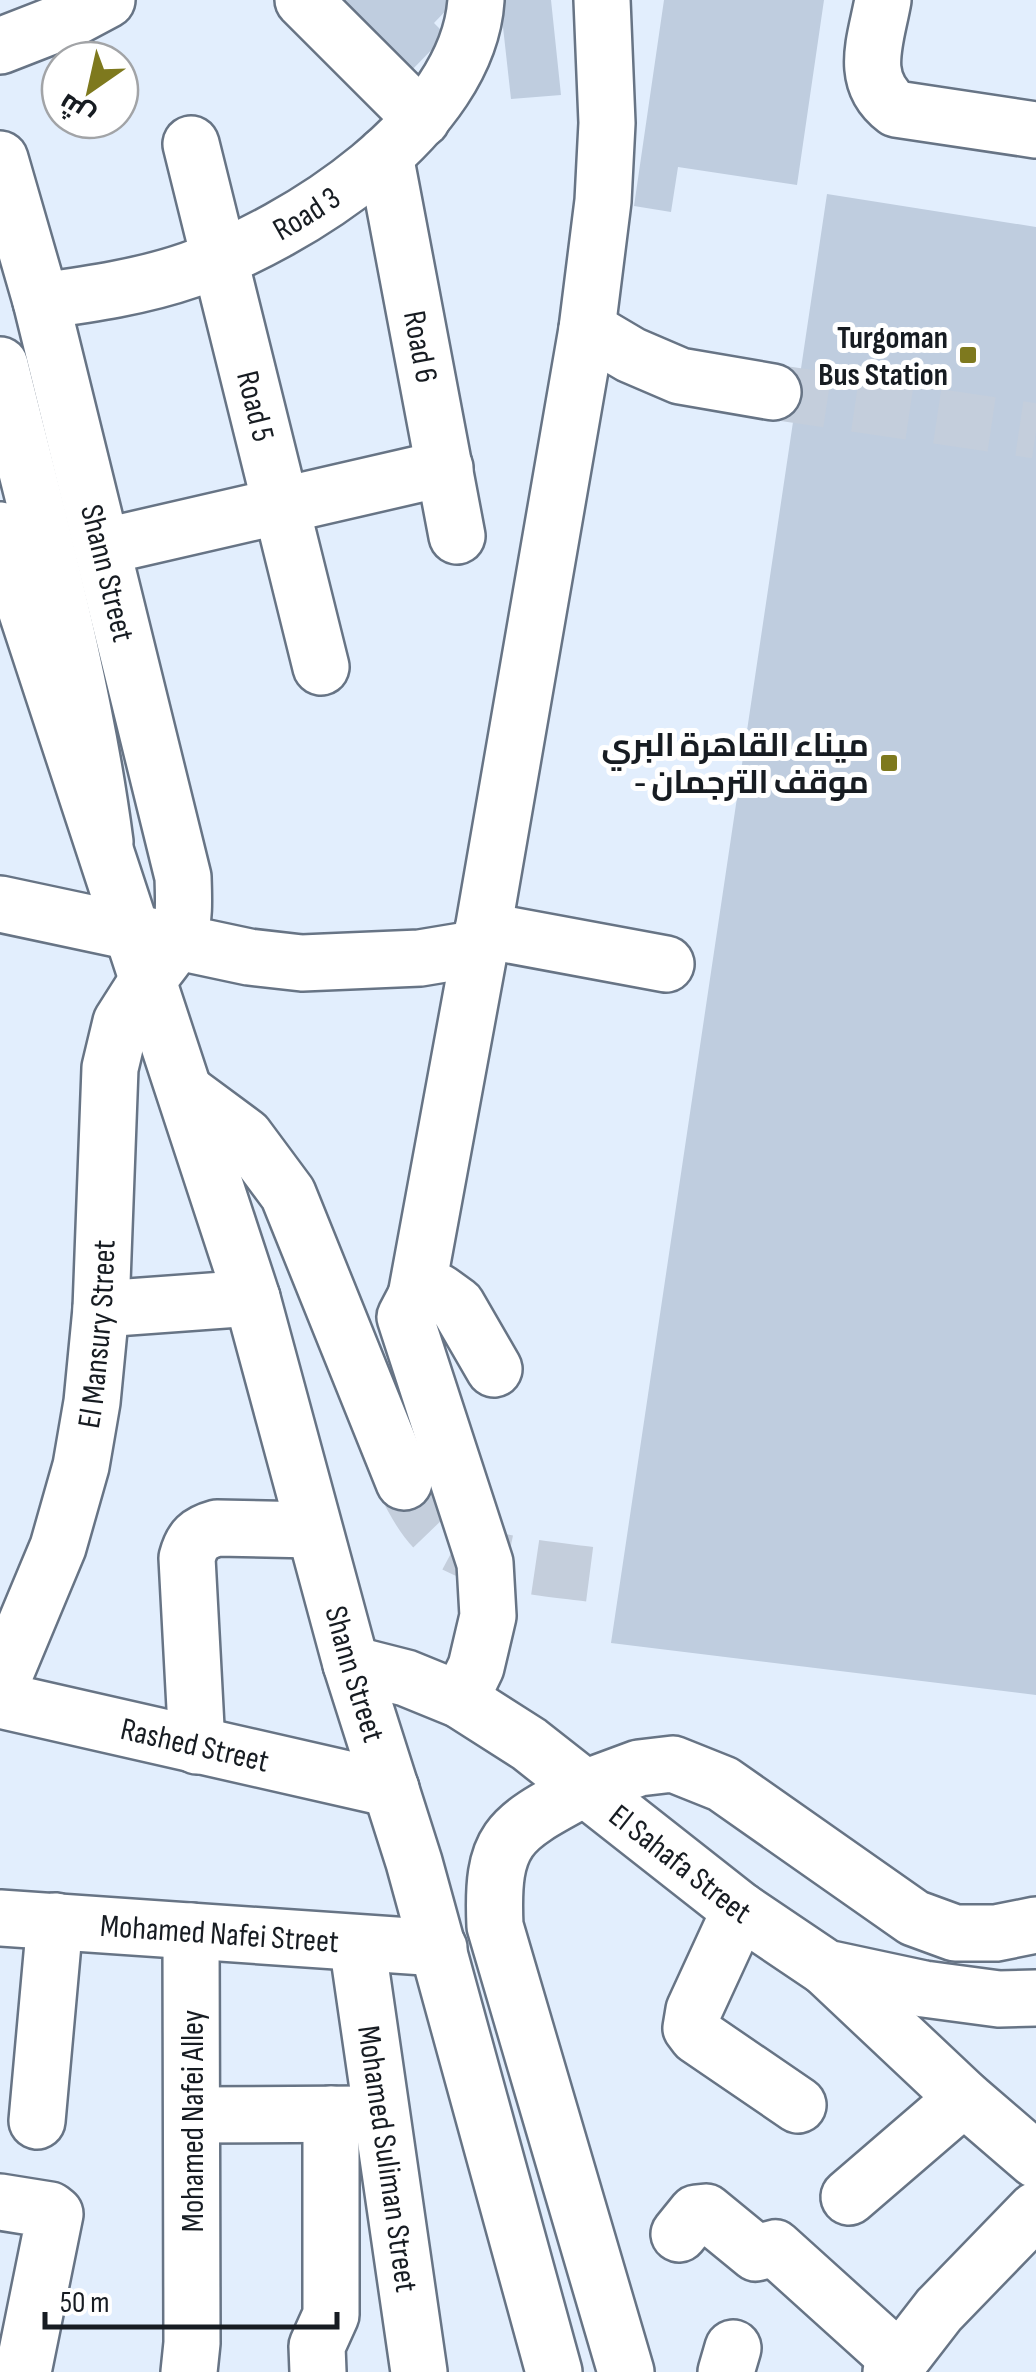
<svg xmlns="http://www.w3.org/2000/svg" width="1036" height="2372" font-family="'Sofia Sans Condensed',Cairo,sans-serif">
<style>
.building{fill:#bfcddf}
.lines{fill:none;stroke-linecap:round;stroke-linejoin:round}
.minor-tunnel{stroke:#c4cedc;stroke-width:55;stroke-dasharray:55 28;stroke-linecap:butt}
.minor-casing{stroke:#677485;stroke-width:60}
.major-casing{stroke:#677485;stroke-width:60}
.highway-casing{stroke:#677485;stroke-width:60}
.minor{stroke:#fff;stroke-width:55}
.major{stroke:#fff;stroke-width:55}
.highway{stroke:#fff;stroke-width:55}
.poi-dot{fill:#7e791e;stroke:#fff;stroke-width:4}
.labels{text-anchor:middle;stroke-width:10;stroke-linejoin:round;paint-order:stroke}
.street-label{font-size:32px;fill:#171c22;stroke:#fff}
.poi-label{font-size:32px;font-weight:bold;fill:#171c22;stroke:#fff;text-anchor:end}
</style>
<rect width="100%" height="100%" fill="#e2eefd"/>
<path class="building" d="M335,0H456L434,23L446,35L410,72Z
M500,0H551L561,95L511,99Z
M664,0H824L797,185L678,167L671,212L634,206Z
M827,194L1036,227V1695L611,1643Z"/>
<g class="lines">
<path class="minor-tunnel" d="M773,392L1036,431
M404,1482C414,1503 425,1524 444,1538C483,1567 561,1569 609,1577"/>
<defs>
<g id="minor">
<path d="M303,0L422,119"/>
<path d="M883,0C876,40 858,80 896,109L1036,130"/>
<path d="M0,46L77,16L107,0"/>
<path id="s1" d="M191,144L321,667"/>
<path id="s2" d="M385,155L457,536"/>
<path id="s3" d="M41,301C91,294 141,287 190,270C297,233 468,125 476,0"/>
<path d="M587,329L631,355L680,376L773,392"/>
<path d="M102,547L445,468"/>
<path d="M0,904L249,957L302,963L420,958L480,948"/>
<path d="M483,930L666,964"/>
<path d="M187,1093L245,1136L288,1194L404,1482"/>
<path d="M416,1296L480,948L587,329L603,201L607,123L602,0"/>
<path id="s4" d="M0,1686L58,1547L81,1466L92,1402L101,1309L110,1068L121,1022L149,978"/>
<path id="s5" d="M0,1700L391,1789"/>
<path d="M460,1700L476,1667L488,1616L485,1563L405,1317L416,1296L439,1292L457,1305L494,1369"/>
<path d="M197,1746L187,1558C192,1539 199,1533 217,1528L314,1530"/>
<path d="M585,1788L639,1768L673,1764L723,1784L914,1918L955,1933H996L1036,1925"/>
<path d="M740,1910L694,2010L691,2028L697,2036L798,2105"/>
<path id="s6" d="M0,1918L439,1948"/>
<path id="s7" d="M357,1943L419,2372"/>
<path d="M826,1968L964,2098L1036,2160"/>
<path d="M192,2115L369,2114"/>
<path d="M37,2121L55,1921"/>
<path d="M849,2197L964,2098"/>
<path d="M0,2202L50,2210L55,2214L23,2372"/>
<path d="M679,2234L696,2213L706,2212L756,2253L775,2248L899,2360"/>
<path d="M189,2372L192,2343L191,1931"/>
<path d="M318,2372L317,2346L331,2315V2114"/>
<path d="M726,2372L733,2348"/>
<path d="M891,2372L939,2310L1036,2210"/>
</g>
<g id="major">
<path id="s8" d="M0,159L41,301L183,877C185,933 183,935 149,978"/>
<path id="s9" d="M0,530L252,1298L351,1664L414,1862L554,2372"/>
<path d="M101,1309L252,1298"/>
<path id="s10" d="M351,1664L406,1678L460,1700L529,1744L740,1910L826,1968L924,1989L999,1999L1036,1998"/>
<path d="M585,1788C509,1829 491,1836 495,1926L626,2372"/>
</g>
<path id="highway" d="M0,365C39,523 84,681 105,842"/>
</defs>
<use href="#minor" class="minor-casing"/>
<use href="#major" class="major-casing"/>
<use href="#highway" class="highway-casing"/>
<use href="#minor" class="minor"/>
<use href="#major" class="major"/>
<use href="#highway" class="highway"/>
</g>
<g class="poi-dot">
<rect x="958" y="345" width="20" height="20" rx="5"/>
<rect x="879" y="753" width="20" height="20" rx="5"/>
</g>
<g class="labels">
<g class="street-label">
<text dy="11" stroke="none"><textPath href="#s3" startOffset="282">Road 3</textPath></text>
<text dy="11" stroke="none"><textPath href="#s2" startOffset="195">Road 6</textPath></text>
<text dy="11" stroke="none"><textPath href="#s1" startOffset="270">Road 5</textPath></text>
<text dy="11" stroke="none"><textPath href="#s8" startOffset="428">Shann Street</textPath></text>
<text dy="11" stroke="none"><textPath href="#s4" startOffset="368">El Mansury Street</textPath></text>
<text dy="11" stroke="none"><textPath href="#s9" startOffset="1198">Shann Street</textPath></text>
<text dy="11" stroke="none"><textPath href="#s5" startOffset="200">Rashed Street</textPath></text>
<text dy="11" stroke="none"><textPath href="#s10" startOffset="390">El Sahafa Street</textPath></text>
<text dy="11" stroke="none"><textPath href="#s6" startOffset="220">Mohamed Nafei Street</textPath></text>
<text transform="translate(192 2121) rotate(-90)" y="11">Mohamed Nafei Alley</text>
<text dy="11" stroke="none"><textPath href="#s7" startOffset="218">Mohamed Suliman Street</textPath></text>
</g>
<g class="poi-label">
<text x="948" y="348">Turgoman<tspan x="948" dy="37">Bus Station</tspan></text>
<text x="869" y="756">ميناء القاهرة البري<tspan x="869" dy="37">- موقف الترجمان</tspan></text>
</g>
</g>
<g transform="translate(90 90) rotate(214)"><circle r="48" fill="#ffffff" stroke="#a2a4a7" stroke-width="2.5"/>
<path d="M0-8L18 38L0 25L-18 38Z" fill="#7e791e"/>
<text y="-15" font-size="28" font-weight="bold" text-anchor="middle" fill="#171c22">ش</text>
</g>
<path d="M45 2312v15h292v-15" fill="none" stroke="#171c22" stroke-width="5"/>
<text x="60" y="2312" font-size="30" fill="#171c22" stroke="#ffffff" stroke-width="8" paint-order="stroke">50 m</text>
</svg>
